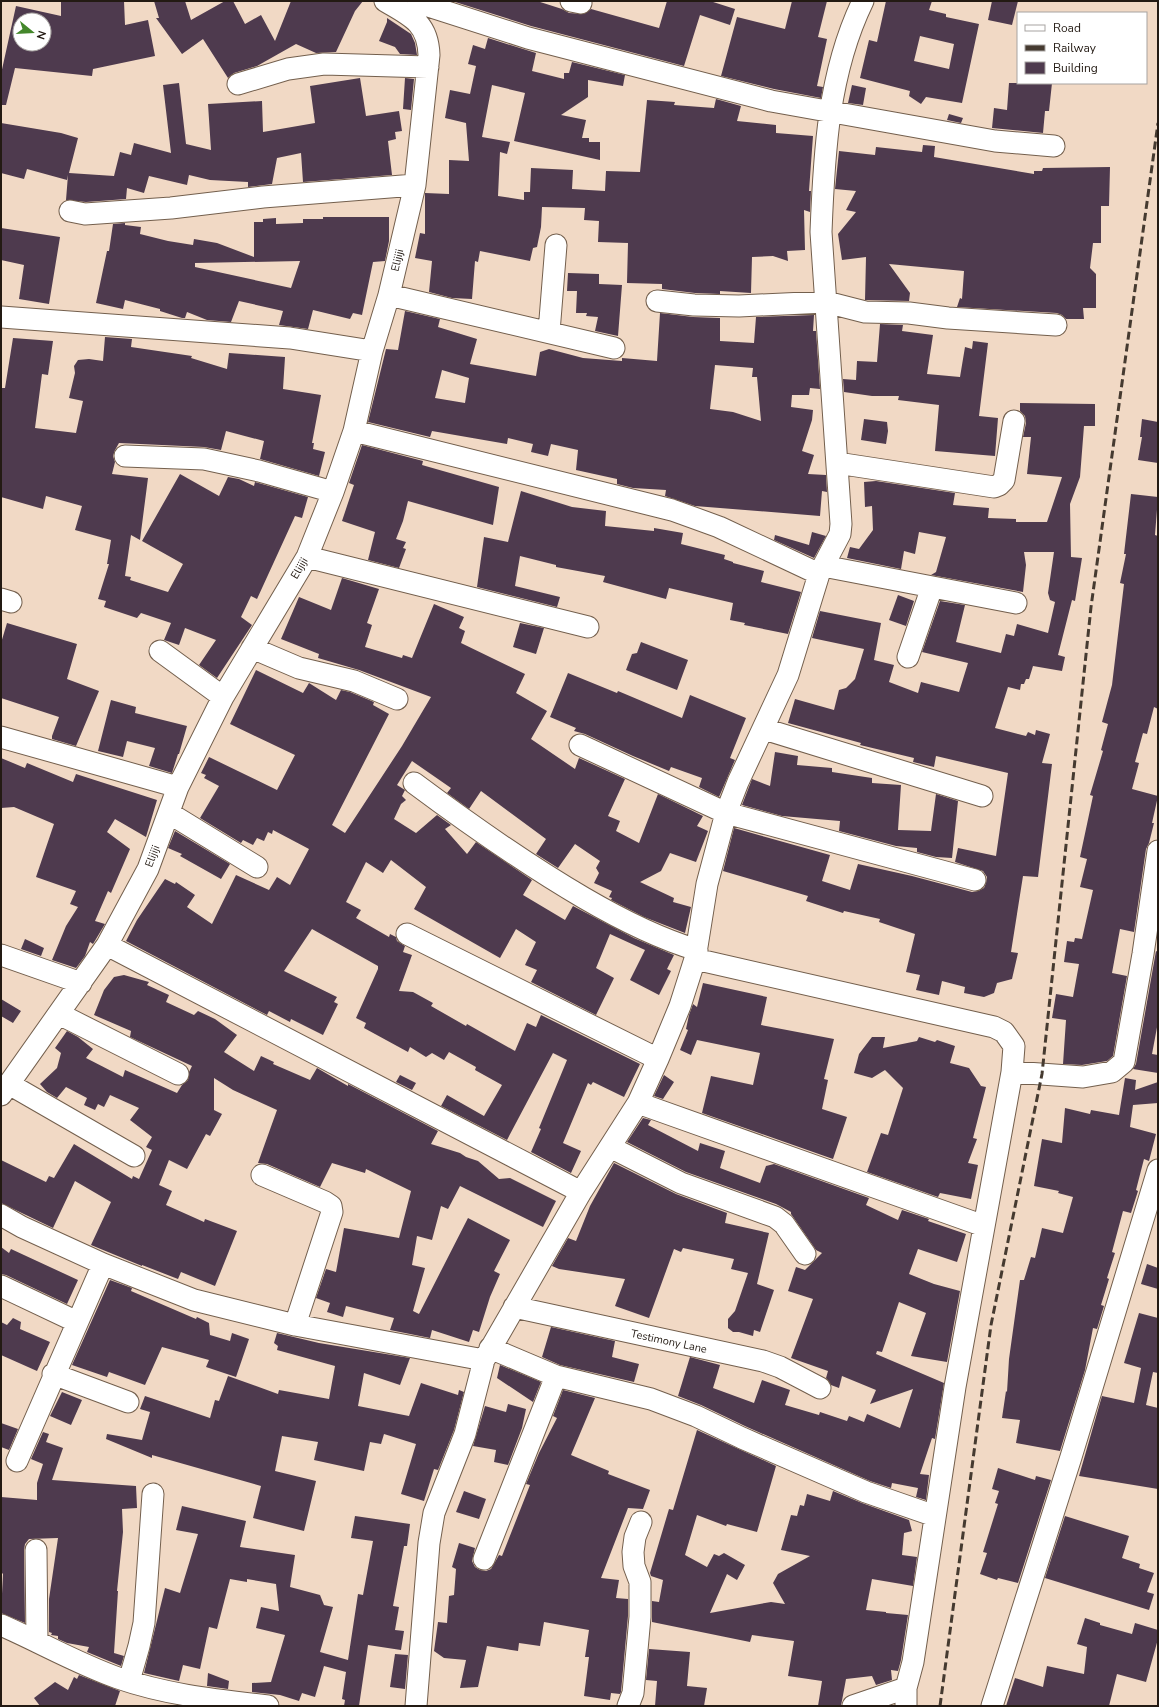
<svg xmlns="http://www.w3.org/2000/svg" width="1159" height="1707" font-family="'Nunito Sans',sans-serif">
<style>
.building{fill:#4e3a4e;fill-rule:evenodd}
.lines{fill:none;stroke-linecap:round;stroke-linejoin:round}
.minor-casing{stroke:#735f4d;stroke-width:23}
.minor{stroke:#fff;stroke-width:21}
.rail{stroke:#453a30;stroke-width:3;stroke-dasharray:8 4;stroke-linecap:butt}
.labels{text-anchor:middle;stroke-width:4;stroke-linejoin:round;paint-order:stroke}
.street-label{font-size:11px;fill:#231a13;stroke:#fff}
</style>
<rect width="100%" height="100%" fill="#f1d9c5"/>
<path class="building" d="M61,1H124L125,25L148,20L155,56L93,69L92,76L15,68L6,105H1V74L16,6L61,16ZM20,20H44V44H20Z
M154,1H185L191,20L225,1H233L245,24L261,15L275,41L291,1H363L355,11L336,52L316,53L296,44L257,66L234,73L228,78L203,39L182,54L156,18H159Z
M452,1H537L562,9L569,13L584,14L591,9L659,28L667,1H710L735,9L730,25L700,15L684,66L531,26Z
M792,1H827L818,37L827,39L817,86L823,87L821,98L774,89L721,76L737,17L785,29Z
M886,1H932L929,10L946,14V17L979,24L962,103L926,97L921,104L909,96L910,91L860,78L869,40L877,42ZM920,36L954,44L949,69L914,61Z
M992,1H1018L1012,25L988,20Z
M387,18L411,34L415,43L417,55L400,54L395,47L379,41L387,22Z
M488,38L536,53L532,71L564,79V73H569L572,62L625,75L623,86L588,80V97L561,115L586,120L582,138H589V142H600V160L514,141L525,93L492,85L482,137L510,142L507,154L500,152L498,196L524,200V192H530L531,168L573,170L572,189L605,191L606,171L640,172L647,100L675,102L674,105L714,108L716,99L741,106L737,121L776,125V133L813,136L809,191H811L810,212L804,210L805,250L787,251L788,261L773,256L752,257L751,293L720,291V294L695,293L662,289V284L627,283L628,243L598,242L599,221L584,220L585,208L542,207L541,227L537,247L533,248L530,261L480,251L478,262L475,261L472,299L452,298L429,292L432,261L415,258L420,233L425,234V193L449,194V160L469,161L466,123L445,118L450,90L470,94L476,66L468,64L473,45L485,49Z
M360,78L366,116L399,111L402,131L395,132L396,139L388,141L392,175L303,182L301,153L277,158L272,184L248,187V182L210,180L189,175L187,185L149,176L144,193L127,188L126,199L86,202L66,200L68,175L67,180L27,169L24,179L1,173V123L61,133L78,138L69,173L114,176L120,152L131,155L134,143L171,153L163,85L179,83L186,144L211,150L208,104L262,101L263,132L315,123L310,86Z
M405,78L414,79L411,110L403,109Z
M1009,83H1052L1049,111H1045L1043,133L992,128L994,108L1007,110Z
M852,85L866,88L863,105L848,103Z
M949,114L963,118L961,123L947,120Z
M923,145L935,146L934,157L1034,174V171H1042L1043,168L1110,167L1109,206H1101V243H1093L1090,268L1096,274V308H1083L1084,319H1066L1062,315L1057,313L957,307L960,298L962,299L964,271L889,264L910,293L909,301L865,300L866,257L842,260L838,234L856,212L846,210L856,191L835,189L839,151L875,155L876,147L922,152Z
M323,217H389V241L385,261L373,262L362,315L353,313L350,319L313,310L308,329L279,325L283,311L239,301L231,322L207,320L187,312L185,318H182L160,311V309L125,300L123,309L96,303L107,251H109L113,224L125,223V225L141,227L140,234L168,241L193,245L194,239L217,243L254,257V222H263V219L276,218V224L303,223V219H323ZM300,261L291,288L195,267V263Z
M1,228L60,237L49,304L19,299L24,265L1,260Z
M568,273L599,274V284L622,285L618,336L595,331L598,317L586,316L587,313H576L577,291H567Z
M405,311L440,319L438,327L477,339L470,364L536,376L540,352L549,349L583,358L622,361V358L657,361L660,313L693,317L720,318V341L754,343L756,317L814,315L813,331H816L820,389L810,388L809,395H792L791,407L813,410L812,420L802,451L814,455L808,474L826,475L827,492L822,491L820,516L695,506L665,496L666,490L633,488L617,484V479L576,470L578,450L551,444L548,456L531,452L533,444L508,438L507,444L432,431L430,437L368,422L386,349L398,350ZM715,365L753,368L752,377H757L761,421L733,412L710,409ZM442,370L469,378L465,403L435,398Z
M880,324L903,325L902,331L933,335L927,374L960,377L965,347L972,349L973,341L988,343L979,416L998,418L995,456L935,451L939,405L898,400L899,396H872L844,392L843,379L856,380L857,361L877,362Z
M105,337L132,339L131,347L192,356L191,358L227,369L229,353L285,357L283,389L321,395L312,443H314L313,449L325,452L319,476L260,459L264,441L226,431L221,450L204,447L119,443L115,450L113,456L115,462L112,474L148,478L140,540L131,535L125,576L131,577L130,580L168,592L183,564L142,541L180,474L219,496L228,477L239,479L254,486L255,482L308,497L302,518L295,516L257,599L251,596L241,617L252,625L217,678L199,665L216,640L185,628L179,645L164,640L171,623L141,613L137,618L104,607L106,601L98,599L109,564H107L111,540L75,530L82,506L46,496L43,509L1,497V388H5L13,338L53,341L48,375L42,374L35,428L76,433L83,401L69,398L75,373L74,366L78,360L89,359L103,361Z
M1020,403L1095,404V426H1084L1080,477L1070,504L1071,557L1082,558L1075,601L1072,600L1058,655L1065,657L1062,671L1033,666L1029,679H1026L1024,684H1021L1020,690L1008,687L995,728L1026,736L1028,732L1035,735L1036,730L1050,734L1042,763L1052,764L1038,877L1023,876L1011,952L1018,953L1012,979L997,983L994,993L984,997L964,993L965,987L942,981L939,995L916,990L920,975L906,972L915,934L879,922L880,919L844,911L843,913L806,901L808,896L723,871L734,828L830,855L822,881L850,890L858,864L912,876L972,892L978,891L984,888L986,883L987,877L983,871L955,862L958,848L996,856L1008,773L936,756L934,767L913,762L914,758L860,745L861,743L788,723L795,699L834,710L839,690L846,688L855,679L864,649L812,638L820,611L881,623L874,660L894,665L889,682L918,693L921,682L959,692L968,663L922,652L940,601L965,605L956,642L1001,653L1006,634L1014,636L1017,624L1048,633L1055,602L1050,600L1048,593L1054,552H1024L1026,565L1023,592L931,575L936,572L946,537L919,532L915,554L904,551L901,569L847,558L850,547L859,549L873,530L872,506L865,507L864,482L876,481L955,493L953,505L989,508L988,518L1016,519V522H1047L1062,477L1027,474L1031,437H1023L1026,423L1025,416L1020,411Z
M864,419L887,422L888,431L886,444L861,440Z
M1142,419L1158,422V463L1138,460L1142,437H1140Z
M362,445L423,461L422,465L499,487L493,525L408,501L403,521L396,539L406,542L403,548L406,549L399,568L368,560L375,532L342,521L354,485L349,483Z
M521,491L572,507L606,511L605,526L654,531V528L683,533L681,544L725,555L724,559L733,562V563L764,571L761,582L801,592L788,634L744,625L745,623L730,620L733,603L669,588L666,599L603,582L605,576L556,567V565L520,556L515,586L560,597L557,607L477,587L484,537L508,542Z
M1131,494L1158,497L1155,535L1158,536V709L1154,707L1147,734L1143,733L1135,762L1139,763L1132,789L1158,796L1152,823H1154L1149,843L1146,849L1134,932L1120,929L1112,973L1127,976L1113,1056L1107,1061L1082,1065L1063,1064L1066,1020L1052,1018L1056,994L1073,997L1079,964L1064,962L1067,941L1074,942L1075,938L1082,939L1093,890L1080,887L1087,859L1080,857L1093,796L1090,795L1103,751L1101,750L1108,724L1102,722L1112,685L1124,584L1120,583L1126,554H1124Z
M812,532L826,536L814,558L774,540L775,535L809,545Z
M342,578L379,589L367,623L372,625L365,647L402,658L403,655L412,658L434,604L464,617L459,628L465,631L461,643L525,674L516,693L547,711L531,739L575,769L579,758L625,779L608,816L620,821L616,831L639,843L658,794L703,816L697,826L708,831L696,862L670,853L661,871L640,882L674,898L673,902L691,907L685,933L644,917L611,900L612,898L609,897L612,891L594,883L599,873L596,868L600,861L575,844L558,868L536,854L546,839L481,791L469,809L447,793L451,788L412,761L397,785L405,790L402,796L406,800L401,804L394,819L416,833L437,815L451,825L445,829L467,854L476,842L532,880L523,895L565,920L573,906L634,938L674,955L667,969L671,971L659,995L630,980L645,950L610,934L596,968L614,978L596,1015L531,982L537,970L525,965L536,942L516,929L500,958L414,909L426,887L391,860L383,873L366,862L346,902L361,910L356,918L389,937L390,934L396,937L397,941L405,946L403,952L412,955L399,991L413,992L433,1003L431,1006L466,1026L467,1024L515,1051L527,1023L536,1027L541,1015L640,1064L624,1097L593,1082L591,1085L588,1083L563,1143L581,1151L571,1173L531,1152L541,1129L539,1128L567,1060L553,1053L507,1140L441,1106L447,1095L484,1116L502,1085L475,1070L476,1067L449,1052L444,1060L432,1053L426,1057L410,1047L408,1052L364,1028L366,1023L356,1018L378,969V966L312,929L284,971L337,997L334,1002L338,1004L323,1035L291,1019L290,1022L269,1011L267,1015L126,941L137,920L165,879L175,884L176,882L195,895L187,907L212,924L236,875L269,890L277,877L290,885L309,849L273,830L272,834L268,832L264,841L257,838L253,845L243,840L241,843L200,818L219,786L204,778L206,775L201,773L209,757L277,790L295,755L230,724L256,670L303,693L309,683L336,700L341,690L350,692L374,702L373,705L389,714L332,825L345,833L402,746L431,697L359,670L318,658L319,654L281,639L299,597L331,610Z
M898,595L914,601L906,626L889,620Z
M7,623L77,644L67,679L99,691L76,746L52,739V736L59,717L1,698V643Z
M520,623L544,628L536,654L513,647Z
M641,642L688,660L677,690L626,670L632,654L637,653Z
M568,673L617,693L618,691L682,718L690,695L746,718L730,758L735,760L719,797L699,787L702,778L671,767L669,771L633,756L585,734L574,731L576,728L550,717Z
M111,700L136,707L135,713L187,726L179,754H178L172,773L149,766L155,748L127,741L123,757L98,751Z
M775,752L798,756L797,765L832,768V772L872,778V783L901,785L898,830L931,831L936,794L958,801L952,858L936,857L917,852V848L896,846L839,831L840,821L782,816L742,805L752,779L770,786Z
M1,758L25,768L27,763L73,782L76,774L157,800L146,837L115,819L107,832L130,849L111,893L108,891L95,921L105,924L93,944L90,942L85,956L76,968L52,960L66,926L78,907L70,904L76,891L36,877L54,824L14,807L1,808Z
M175,831L230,864L221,879L180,856L182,854L168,848Z
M25,939L44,948L41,956L21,949Z
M1156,951L1158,952V1022L1152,1054L1158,1055V1073L1133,1069L1136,1064Z
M124,975L149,982L147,985L169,995L166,1002L194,1015L198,1011L215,1019L237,1035L224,1052L254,1071L261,1056L274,1062L273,1064L310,1080L317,1068L348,1086V1084L438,1131L431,1144L460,1153L466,1157L478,1161L499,1179L510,1178L556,1201L543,1227L460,1186L448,1209L441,1206L432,1240L417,1236L412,1265L425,1268L413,1311L419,1314L468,1218L510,1240L494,1271L500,1274L490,1297L479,1332L473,1330L469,1342L432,1330L430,1338L390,1330L394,1318L346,1306L343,1317L327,1312L330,1303L316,1298L326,1269L336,1272L344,1228L399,1238L411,1191L366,1169L365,1173L332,1163L320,1187L267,1164L258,1163L277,1110L233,1090L214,1078V1110L222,1114L210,1136L206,1134L187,1169L169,1160L159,1185L172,1191L166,1205L204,1222L205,1219L237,1231L215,1286L181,1272L178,1279L142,1265V1266L91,1245L111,1202L75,1181L53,1228L1,1203V1160L46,1182L49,1176L54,1178L74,1144L132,1179L133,1176L139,1179L152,1150L146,1147L152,1137L130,1120L139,1108L110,1095L104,1107L98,1104L95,1110L84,1105L87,1098L66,1087L57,1098L47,1092L40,1084L57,1068L61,1053L55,1048L67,1031L78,1037L93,1049L86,1058L123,1077L125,1070L177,1093L182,1085L188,1080L189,1072L192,1066L130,1037L131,1031L94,1015L104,990L114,977Z
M703,983L767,997L761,1025L834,1039L824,1079L828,1080L822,1109L847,1117L833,1159L702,1113L711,1076L753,1085L760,1053L697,1040L691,1055L680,1050L688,1030L686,1029L689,1015L693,1004L697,1007Z
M1,999L21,1011L13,1023L1,1016Z
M872,1037H885L883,1048L917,1041L919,1037L935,1042L937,1040L955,1046L950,1063L969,1068L981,1086L986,1087L973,1138L977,1139L968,1163L978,1165L971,1199L940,1193L938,1197L867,1172L881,1133L888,1135L903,1088L885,1070L872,1078L854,1073L859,1054Z
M400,1075L416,1083L412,1090L396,1082Z
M664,1075L674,1082L663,1099L654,1096Z
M1125,1078L1136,1080L1135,1090L1158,1082V1103L1133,1105L1130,1127L1156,1134L1149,1161L1144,1159L1136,1190L1138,1191L1131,1213L1123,1211L1112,1252L1115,1253L1107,1278L1109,1279L1101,1305L1104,1306L1097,1329L1093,1328L1085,1370L1060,1451L1016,1443L1020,1420L1002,1418L1006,1391L1007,1392L1009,1359L1020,1280H1024L1031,1257L1035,1258L1042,1228L1063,1233L1073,1197L1058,1193L1059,1191L1034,1186L1042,1139L1062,1143L1065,1108L1090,1114L1091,1110L1119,1115Z
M643,1118L651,1120L648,1125L698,1151L700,1143L725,1151L720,1168L760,1183L766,1166L774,1164L869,1198L866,1205L898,1220L902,1210L929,1219L928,1221L966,1234L957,1262L918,1249L909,1274L934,1284L960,1291L947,1362L911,1356L926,1313L899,1302L882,1352L877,1351L876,1354L944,1383L935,1439L932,1438L920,1474L929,1475L926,1500L916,1497L918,1488L892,1483L891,1488L870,1481L747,1427L701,1405L678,1396L690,1357L720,1365L713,1388L754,1403L762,1380L790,1390L785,1405L819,1415L820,1412L847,1421L849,1416L864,1422L867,1414L900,1428L913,1389L870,1404L876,1390L842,1376L839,1388L831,1385L826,1378L828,1371L791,1358L813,1299L788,1291L796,1267L805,1270L822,1253L816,1250L791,1214V1212L776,1204L686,1172L627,1142Z
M614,1163L676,1194L727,1213L725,1223L769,1233L757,1284L774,1290L760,1332L754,1330L753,1336L739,1332H733L728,1328V1319L735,1311L748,1273L731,1269L734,1259L683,1248L681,1252L674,1249L649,1318L615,1306L625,1279L559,1269L552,1266L568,1238L576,1241L590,1206Z
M1,1247L9,1253L11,1249L78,1280L67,1304L6,1275L1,1274Z
M1147,1264L1158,1268V1289L1141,1284Z
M110,1280L132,1288L131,1291L196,1319L197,1317L209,1323L210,1335L230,1341L232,1333L249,1339L236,1377L206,1367L209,1360L162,1347L145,1385L109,1372L107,1377L72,1365Z
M1139,1313L1158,1318V1373L1153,1372L1146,1405L1158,1408V1489L1079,1476L1102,1396L1134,1403L1141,1368L1124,1363Z
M13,1318L21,1322L20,1329L50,1342L37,1371L1,1355V1322L7,1325Z
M551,1327L615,1341L612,1357L639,1364L634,1382L560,1365L542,1357Z
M277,1333L319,1343L410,1358L400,1385L364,1373L358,1406L409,1416L421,1383L458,1395L459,1390L464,1392L454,1430L438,1470L434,1469L424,1501L401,1494L416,1444L384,1434L381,1444L370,1442L364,1471L314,1460L318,1442L282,1436L275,1471L316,1481L304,1531L253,1518L261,1486L152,1455V1458L106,1439L107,1434L142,1440L150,1412L140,1409L145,1396L210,1418L215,1400L219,1401L228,1376L278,1394L279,1390L329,1399L335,1366L277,1350L278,1346L274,1343Z
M500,1365L541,1382L533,1402L497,1378Z
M563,1390L595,1398L571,1455L609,1471L608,1474L650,1490L643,1509L628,1508L601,1578L619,1580L616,1598L628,1599V1616L621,1692L620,1694L611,1693L610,1700L584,1696L589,1657H585L589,1630L544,1622L540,1646L519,1643L518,1651L487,1646L478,1687L460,1688L466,1660L444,1658L434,1651L438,1622L447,1623L449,1596L454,1595L456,1569L452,1567L459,1543L475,1548L472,1561L475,1567L480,1570L486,1571L491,1569L499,1555L502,1556L530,1485L526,1484L539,1453L557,1418L553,1416Z
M62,1392L82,1400L71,1425L50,1416Z
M508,1404L526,1409L522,1428L508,1465L494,1462L496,1450L473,1446L485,1406L506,1412Z
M1,1423L18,1429L9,1450L1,1447Z
M697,1430L776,1466L757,1532L727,1524L726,1526L697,1515L685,1555L707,1567L714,1554L719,1556L724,1553L745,1565L737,1580L727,1574L710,1613L771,1602L785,1604L773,1583L778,1574L810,1556L781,1550L791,1515L797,1516L800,1505L804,1506L807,1494L830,1501L833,1491L862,1503L909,1520L912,1531L904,1533L902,1555L917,1557L913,1586L872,1579L866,1610L886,1612V1613L908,1615L901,1660L898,1671L891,1670L892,1680L876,1685L872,1676L846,1679L841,1706H818L822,1681L788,1676L794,1641L752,1635L750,1642L652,1622V1601L659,1602L663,1580L651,1576L650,1573L669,1509L673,1510Z
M43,1432L49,1434L46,1442L63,1448L52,1480L136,1486L137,1508L122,1509L123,1532L117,1591H118L114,1653L124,1656L121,1666L87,1652L89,1647L67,1643L58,1639V1636L51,1635L52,1633L49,1632V1599L58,1538L29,1539L25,1544L24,1550L25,1623L1,1613L3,1574L1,1572V1497L37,1500V1483L43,1464L31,1459Z
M998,1468L1035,1480L1036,1476L1051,1480L1018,1583L998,1578L997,1580L980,1574L987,1553L983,1552L998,1504L995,1503L999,1491L992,1489Z
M464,1491L486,1499L479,1519L456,1512Z
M182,1506L246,1521L240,1547L295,1555L290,1587L320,1595L324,1605L333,1607L320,1652L348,1660L358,1594L363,1595L373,1541L351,1538L355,1516L410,1524L407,1546H404L393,1606L399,1607L395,1630L404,1631L401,1650L368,1645L359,1706H344L345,1700L342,1699L346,1672L324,1666L315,1697L302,1693L299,1701L280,1695L252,1692V1683L271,1682L285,1635L256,1628L261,1607L279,1611L276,1584L247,1579V1582L230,1579L217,1629L209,1627L200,1669L183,1665L179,1681L144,1673L165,1588L180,1593L198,1534L176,1530Z
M1065,1516L1129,1536L1122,1558L1140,1564L1139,1568L1154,1573L1147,1592L1154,1594L1149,1610L1045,1578Z
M1085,1618L1100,1623V1625L1132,1634L1135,1623L1158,1630V1639L1146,1682L1117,1674L1109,1706H1006L1015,1678L1043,1687L1047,1666L1084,1674L1087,1647L1077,1644Z
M649,1649L690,1652L687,1686L707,1688L704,1706H655L657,1681L646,1680Z
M395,1654L408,1655L405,1689L390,1687Z
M208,1673L229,1681L228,1689L207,1686Z
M79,1675L120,1691L115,1706H40L34,1698L55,1682L68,1690L74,1677L77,1679Z"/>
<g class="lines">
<defs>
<path id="minor" d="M571,1L581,3
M419,3L528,38L771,101L995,141L1054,146
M238,84L288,69L324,64L428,67
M70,211L85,214L171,208L263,197L415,185
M389,295L614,348
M657,301L694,305L739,306L826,302L865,312L909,313L948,318L1056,325
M1,317L290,338L372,351
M549,332L556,245
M354,431L672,510L719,527L819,574
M125,456L204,459L259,471L333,492
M837,463L994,487L999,485L1004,480L1014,421
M307,557L588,627
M823,566L1016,603
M1,599L11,602
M252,648L299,668L354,681L397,699
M160,651L223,697
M908,657L932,587
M764,729L982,796
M1,737L178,787
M580,745L726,813L975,880
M414,783C469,824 524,863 584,898C620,919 657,938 697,950
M169,813L257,867
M407,934L658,1059
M107,945L581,1192
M1,955L81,983
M695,959L994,1027L1004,1032L1014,1046L1012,1072L955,1387L913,1662L906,1688V1706
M59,1014L178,1074
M1012,1072L1083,1077L1112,1072L1124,1062L1143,954L1158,851
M9,1084L134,1156
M1,1095L107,945L148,869L178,787L223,697L307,557L333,492L354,431L372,351L389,295L415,185L429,55C428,23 411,16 385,1
M638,1103L984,1226
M610,1147L681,1183L775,1217L784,1224L805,1254
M262,1175L325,1202L331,1206L332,1212L295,1325
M1,1215L22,1227L103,1264L194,1300L295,1325L484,1360
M1,1286L77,1322
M514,1307L763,1361L780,1367L820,1388
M490,1348L556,1376L651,1399L696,1416L742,1438L866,1492L935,1516
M53,1374L128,1402
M17,1461L103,1264
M36,1550L37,1641
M484,1559L556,1376
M1,1625C40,1642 78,1664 118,1678C167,1695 217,1700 268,1706
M129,1681L139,1646L144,1623L153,1494
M416,1706L429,1543L434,1513L465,1434L484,1360L581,1192L638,1103L658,1059L680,1006L695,959L707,884L726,813L738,782L788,675L819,574L840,534L841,524L821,232C824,154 828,73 863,1
M628,1706L633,1693L640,1617V1582L634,1566L633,1552L635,1537L641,1522
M853,1706L906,1688
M992,1706L1071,1457L1158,1170"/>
</defs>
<use href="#minor" class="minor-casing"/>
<use href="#minor" class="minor"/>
<path class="rail" d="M940,1706L991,1325L1042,1074L1091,607L1158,123"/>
</g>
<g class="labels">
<g class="street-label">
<text transform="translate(397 260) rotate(-77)" y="4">Elijiji</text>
<text transform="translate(299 568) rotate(-60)" y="4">Elijiji</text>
<text transform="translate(152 856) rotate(-69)" y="4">Elijiji</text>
<text transform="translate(669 1341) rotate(12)" y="4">Testimony Lane</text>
</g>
</g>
<rect width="1159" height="1707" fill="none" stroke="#231a13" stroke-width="4"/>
<rect x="1017" y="12" width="130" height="72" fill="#ffffff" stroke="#a7a3a1"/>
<rect x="1025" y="25" width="20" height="6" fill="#ffffff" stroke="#a7a3a1"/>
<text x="1053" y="32" font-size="12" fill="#231a13">Road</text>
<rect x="1025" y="45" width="20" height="6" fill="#453a30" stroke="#a7a3a1"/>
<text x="1053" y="52" font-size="12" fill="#231a13">Railway</text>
<rect x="1025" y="62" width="20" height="12" fill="#4e3a4e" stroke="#a7a3a1"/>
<text x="1053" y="72" font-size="12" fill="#231a13">Building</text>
<g transform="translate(32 32) rotate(108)"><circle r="19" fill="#ffffff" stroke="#a7a3a1"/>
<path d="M0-3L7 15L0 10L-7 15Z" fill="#44872b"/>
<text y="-6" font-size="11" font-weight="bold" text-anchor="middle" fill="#231a13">N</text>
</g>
</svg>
